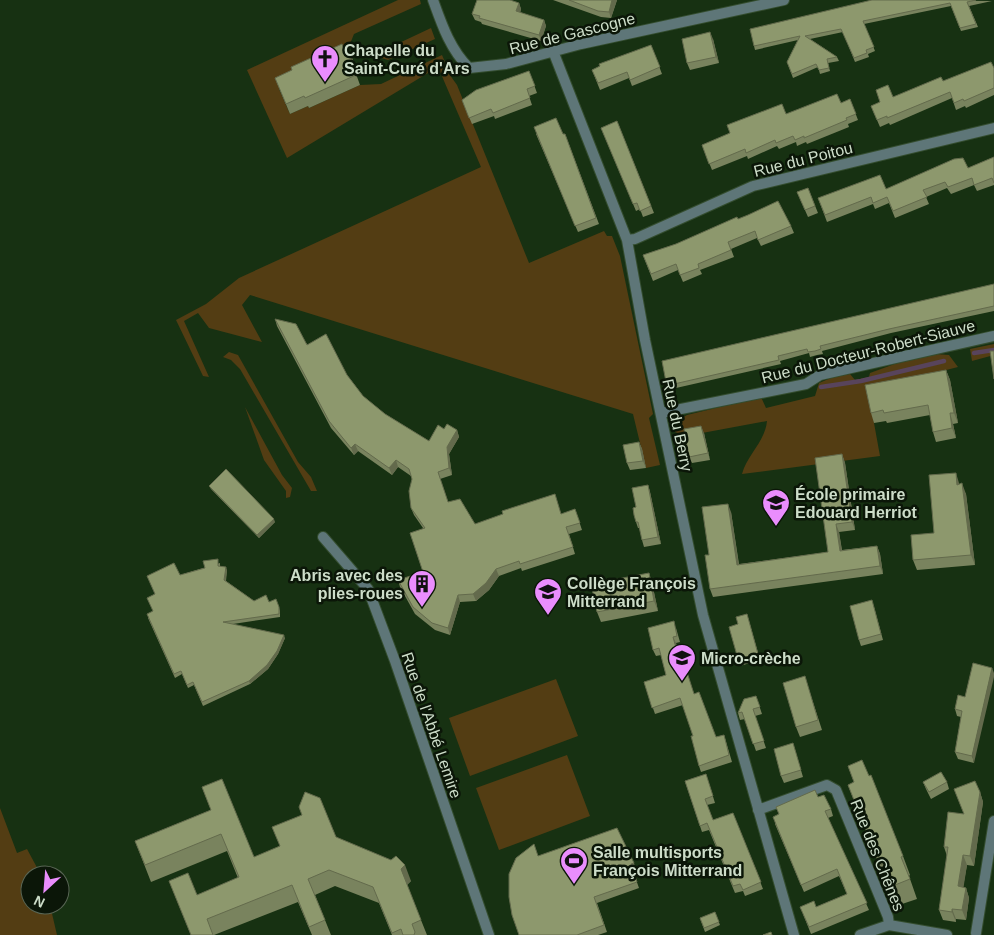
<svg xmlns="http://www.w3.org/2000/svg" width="994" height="935" font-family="Helvetica,sans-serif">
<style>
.green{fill:#533d13}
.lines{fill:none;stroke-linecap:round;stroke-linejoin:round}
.stream{stroke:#58445c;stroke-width:4.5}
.street-casing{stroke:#344d2f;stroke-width:12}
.street{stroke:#5e7678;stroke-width:10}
.wall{fill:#79835e}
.shaded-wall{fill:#636a4c}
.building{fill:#8d986d;stroke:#636a4c}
.labels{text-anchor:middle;stroke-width:5;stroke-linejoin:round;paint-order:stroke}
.street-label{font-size:16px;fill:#cdddc9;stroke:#0b1608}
.poi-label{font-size:16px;font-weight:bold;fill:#cdddc9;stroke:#0b1608;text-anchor:start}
</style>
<rect width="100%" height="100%" fill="#173112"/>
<path class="green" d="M398,0H420L421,4L354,34L346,54L279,89L290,114L308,106L309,108L360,85L381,84L442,55L445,62L442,64L457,85L529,263L604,231L607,236H612L620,256L653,414L649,418L660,465L646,468L633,414L250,295L242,305L262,342L209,328L198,313L184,321L209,377L203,376L176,320L206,304L239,278L481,167L438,67L287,158L247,70Z
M431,28L435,39L388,60L378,57L380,52Z
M994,344V355L972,361L970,349Z
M229,352L238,355L298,462L311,477L317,491H311L240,369L231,360L223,357Z
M936,354L949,355L958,367L868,390L880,456L742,474C747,455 765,442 767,421L686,436L675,432L674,422L687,415L761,397L766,408L815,396L819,383L838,375L850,374L855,380L869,377L870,373L900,362Z
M245,407L282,475L292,488L290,497L286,498V491L264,460Z
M556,679L578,736L470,776L449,718Z
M567,755L590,816L499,850L476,788Z
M0,808L17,853L27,849L41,875H30V905H50L57,935H0Z"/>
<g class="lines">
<path class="stream" d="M974,353L994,350
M821,387L861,381L944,361"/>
<defs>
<path id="street" d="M433,0C442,25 450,49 469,68L506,64L581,44L784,0
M553,51L627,240L645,340L703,615L794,935
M627,240L635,239L753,186L994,128
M661,413L806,384L820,375L994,336
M323,537L368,589L395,661L489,935
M758,810L827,785L836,790L888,917L889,925
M976,933L994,821
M860,935L889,925L947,935"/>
</defs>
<use href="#street" class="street-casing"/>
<use href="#street" class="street"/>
</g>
<path class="wall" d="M553,0H617L611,18L601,17Z
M872,0L992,1L969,6L978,27L961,31L951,6L864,24L875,51L868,54L869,57L855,62L843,32L810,39L837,57L839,61L828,63L830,71L820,74L818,67L793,78L787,62L798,40L755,50L754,46Z
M519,3L521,9L520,13L544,20L546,26L541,41L482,24L481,22L475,20L472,14Z
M713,39L719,63L690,70L687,63Z
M651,45L662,74L632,86L629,78L600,90L592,70Z
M347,56L356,68L355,71L360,85L309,108L308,106L290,114L275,78Z
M994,68V95L966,108L965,106L956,110L952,98L890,125L889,123L880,127L871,106L893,97L943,81Z
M529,71L537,93L529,96L532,105L495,119L494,116L472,124L462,100Z
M850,99L858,120L848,124L849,127L807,144L806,142L797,146L796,142L779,149L777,146L748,159L747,156L712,170L702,145L786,114L841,103Z
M617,121L654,213L643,217L640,209L636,211L601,128Z
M536,134H565L599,224L578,232Z
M994,157V185L977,191L974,185L951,194L947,188L926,197L929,204L895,218L889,203L875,209L873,204L827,222L818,198L886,189L968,168Z
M808,188L818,213L808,217L797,192Z
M738,219L791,226L794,233L761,246L757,238L731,249L734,257L700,270L702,274L683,282L678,270L653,281L643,255L676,244Z
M994,284V311L891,333L822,351L823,354L817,355L810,357L809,353L780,361L781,364L676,388L674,385L668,386L666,382Z
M275,319L347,375L363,396L385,414L429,441L444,429L457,430L459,437L449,454L452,475L440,479L448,502L475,524L562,514L575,509L582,530L569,534L575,554L522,571L521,568L499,576L489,590L476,601L460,602L450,635L435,630L415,614L400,587L398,580L423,572V528L414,515L411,508L412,479L411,476L398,467L392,475L358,451L354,455L331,428L277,326Z
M946,370L950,380L958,423L953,424L956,438L936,442L933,432L930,415L887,423L886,421L874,423L871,413Z
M704,433L710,460L692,463L689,457Z
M639,442L642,449L646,468L630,470L627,463Z
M842,454L845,463L855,530L839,532L842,550L877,546L880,554L883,574L713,597L710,589L709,555L731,512L739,564L828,552Z
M959,484L966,494L975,565L917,570L913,560L934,533Z
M648,485L650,492L661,544L644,547L642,540L640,528H638L636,522V507Z
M209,486L275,522L259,538L211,489Z
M220,563V566L227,570L226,581L254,601L269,602L279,607L280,611V617L233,624L285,638L278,654L268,669L250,684L203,706L194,685L188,688L182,674L175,678L148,618L153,612L155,595L180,575Z
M649,573L652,583L658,611L601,622L597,612Z
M874,607L883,640L861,646L859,640Z
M747,614L760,660L740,666L738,659V624Z
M676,628L680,642L676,643L682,670L716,737L724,735L732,762L701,772L699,766L693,736L683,705L655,714L644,682L666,675L661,655L656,656L653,650Z
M808,687L822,730L800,737L796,727Z
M958,695L974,763L958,759L955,752L961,717L957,716L955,709Z
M756,696L762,714L755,716L766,748L756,751L745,719L740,720L738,713Z
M793,743L803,777L784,783L781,776Z
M848,766L869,776L903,856L910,875L909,876L917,899L902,904L893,882L887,885L848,785L854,782Z
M706,774L715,803L707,805L713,820L733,813L763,889L745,896L743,891L735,893L709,830L702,832L685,781Z
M923,782H947L949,789L931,799L926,789Z
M202,787L254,857L336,837L411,881L407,885L427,935H392L379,903L335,886L315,895L331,935H312L298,902L214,935H191L169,881L197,895L238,878L227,851L151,882L135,841L211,810Z
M980,792L983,802L974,866L967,865L963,887L966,888L969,898L966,920L956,919V922L943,920L939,910L947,856L944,847L964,814Z
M818,797L831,809L833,816L828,818L869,910L811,934L803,914L816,907L847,894L839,876L804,892L775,824L779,814L776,807Z
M538,856L634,863L636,870L633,871L639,888L597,903L607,932L598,935H519Z
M715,912L720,925L705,932L700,918Z"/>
<path class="shaded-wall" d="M612,0H617L611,18L609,12Z
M519,3L521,9L519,17L516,11Z
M544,20L546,26L541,41L539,35Z
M710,32L713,39L719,63L716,57Z
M352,57L356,68L354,73L350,63Z
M946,370L950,380L958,423L954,413Z
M950,413L953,424L956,438L952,428Z
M701,426L704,433L710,460L708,453Z
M457,430L459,437L449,454L452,475L449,468L447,447Z
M639,442L642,449L646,468L643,461Z
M355,444L358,451L354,455L351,448Z
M842,454L845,463L855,530L852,522Z
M396,460L398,467L392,475L389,468Z
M956,473L959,483L960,495L957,485Z
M962,483L966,494L975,565L971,555Z
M648,485L650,492L661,544L658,537Z
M728,504L731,512L740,573L737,565Z
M274,519L275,522L259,538L257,535Z
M836,524L839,532L843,559L840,551Z
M877,546L880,554L883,574L880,566Z
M226,567L227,570L225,584L224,580Z
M496,569L499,576L489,590L476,601L473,594Z
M649,573L652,583L658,611L654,601Z
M458,595L460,602L450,635L448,628Z
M284,635L285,638L278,654L268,669L250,684L249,681Z
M673,637L676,643L684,677L682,670Z
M992,668L994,673V677L974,763L972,756Z
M980,792L983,802L974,866L970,856Z
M963,855L967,865L962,897L958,886Z
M405,865L411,881L407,885L401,869Z
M966,888L969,898L966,920L962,910Z
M952,909L956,919V922L952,912Z"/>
<path class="building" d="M477,0H510L519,3L516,11L544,20L539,35L479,18L480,16L472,14Z
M569,0H612L609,12L598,11Z
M872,0H976L967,2L976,24L960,28L950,3L863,21L874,47L866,50L867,53L854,58L841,29L805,36L837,57L827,59L829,68L819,70L816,64L792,74L787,62L800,36L754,46L750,29Z
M710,32L716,57L687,63L682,39Z
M342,44L347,56L352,57L350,63L356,75L305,98L304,96L286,104L275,78L292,70L291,67Z
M651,45L660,67L630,80L627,72L598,83L592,70L600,66L599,64Z
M991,62L994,68V88L964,101L963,99L954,103L950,92L887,118V116L877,120L871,106L880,102L876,90L888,85L893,97L941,77L943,81Z
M529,71L535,86L527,89L530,98L493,113L491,109L469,118L462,100L476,90Z
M837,94L841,103L850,99L856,114L846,118L847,120L804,138V136L795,140L793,136L776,143L775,140L746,153L745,149L709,164L702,145L730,133L727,125L782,104L786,114Z
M556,118L563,134H565L596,218L575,226L534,127Z
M617,121L651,206L640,211L637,203L633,204L601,128Z
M994,157V183L992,178L974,185L972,178L948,187L945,182L923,190L927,197L893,211L887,197L873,203L871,197L825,215L818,198L880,175L886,189L954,159L963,158L968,168Z
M808,188L815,206L805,210L797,192Z
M778,201L791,226L758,240L755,231L728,242L731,250L698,264L699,268L680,275L676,264L651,274L643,255L676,244L737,217L738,219L748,215Z
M994,284V306L889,329L820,346L821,349L815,351L808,352L807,349L778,356L779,360L674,384L673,380L666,382L662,361Z
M275,319L296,324L307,345L326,334L347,375L363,396L385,414L429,441L438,425L444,429L447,424L457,430L447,447L449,468L438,472L448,502L460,499L475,524L503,514L502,511L555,494L561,514L575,509L580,523L566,527L573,547L520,564L519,561L496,569L486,583L473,594L458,595L448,628L432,623L413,607L398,580L423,572L410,533L425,528L411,508L409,491L412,479L409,469L396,460L389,468L355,444L351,448L329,421Z
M990,351H994V379Z
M946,370L954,413H950L952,428L933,432L928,405L884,413L883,410L871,413L865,385Z
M701,426L708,453L689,457L684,429Z
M639,442L643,461L627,463L623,445Z
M842,454L852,522L836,524L840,551L877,546L880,566L710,589L705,555H709L702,507L728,504L737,565L828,552L815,458Z
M226,469L274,519L257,535L209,486Z
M956,473L957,485L962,483L971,555L913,560L911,535L934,533L929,475Z
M648,485L658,537L642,540L638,522H636L634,515L633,508L636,507L632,488Z
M218,559V566L226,567L224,580L254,601L266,595L269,602L276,599L279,607V614L223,622L284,635L277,651L267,665L249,681L202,702L193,682L187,685L181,671L174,674L147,614L153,611L147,598L155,594L147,576L174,563L180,575L205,568L203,561Z
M649,573L654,601L597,612L591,584Z
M872,600L881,634L859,640L850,606Z
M747,614L758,654L738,659L729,627L738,624L736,617Z
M674,621L677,636L673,637L682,670L686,669L694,694L699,692L716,737L724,735L729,755L699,766L691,736H693L680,698L652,708L644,682L666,675L659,648L653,650L648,628Z
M973,663L992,668L972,756L955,752L962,711L955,709L958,695L965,697Z
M805,676L818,720L796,727L783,683Z
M756,696L760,707L753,709L764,741L753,744L742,712L738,713L744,699Z
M793,743L801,770L781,776L774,749Z
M862,760L869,776L871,775L903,856L901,857L910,879L895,885L886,863L880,865L848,785L854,782L848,766Z
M941,772L947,782L929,792L923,782Z
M706,774L713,796L705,799L713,820L733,813L761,882L743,890L740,884L733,886L707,823L700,826L685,781Z
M222,779L254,857L280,846L272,827L302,815L299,807L305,792L320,798L336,837L391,860L396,856L405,865L401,869L421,920L412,924L415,932L414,935H403L401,929L392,933L373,887L329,870L308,879L325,920L309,927L292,885L207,919L213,935H191L169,881L188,873L197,895L239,877L221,834L145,865L135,841L211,810L202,787Z
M975,781L980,792L970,856L963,855L958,886L966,888L962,910L952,909V912L939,910L948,847H944L948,812L964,814L954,789Z
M815,790L818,797L824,795L831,809L825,811L867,903L809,927L800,907L814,901L816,907L847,894L837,869L801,885L773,817L779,814L776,807Z
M617,828L634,863L631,864L637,882L594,897L604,925L577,935H519L512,915L509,897V874L516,858L534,844L538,856Z
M715,912L719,922L704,928L700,918Z
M771,932L772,935H763Z"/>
<defs>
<symbol id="church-pin" viewBox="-11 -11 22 30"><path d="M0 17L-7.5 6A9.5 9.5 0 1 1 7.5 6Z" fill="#ea8dfd" stroke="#0b1608"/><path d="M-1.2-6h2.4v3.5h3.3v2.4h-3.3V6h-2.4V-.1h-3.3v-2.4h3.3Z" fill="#111"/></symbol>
<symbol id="school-pin" viewBox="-11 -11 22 30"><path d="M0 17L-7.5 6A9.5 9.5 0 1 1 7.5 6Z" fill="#ea8dfd" stroke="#0b1608"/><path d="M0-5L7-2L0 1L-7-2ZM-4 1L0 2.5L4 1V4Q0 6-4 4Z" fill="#111"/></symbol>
<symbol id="building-pin" viewBox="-11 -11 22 30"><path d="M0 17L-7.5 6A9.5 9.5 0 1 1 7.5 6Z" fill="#ea8dfd" stroke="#0b1608"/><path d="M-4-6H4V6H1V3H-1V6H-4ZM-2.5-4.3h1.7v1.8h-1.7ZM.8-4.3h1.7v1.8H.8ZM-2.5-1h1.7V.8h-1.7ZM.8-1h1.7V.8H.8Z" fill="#111"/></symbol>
<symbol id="stadium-pin" viewBox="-11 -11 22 30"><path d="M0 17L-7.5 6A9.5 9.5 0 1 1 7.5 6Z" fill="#ea8dfd" stroke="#0b1608"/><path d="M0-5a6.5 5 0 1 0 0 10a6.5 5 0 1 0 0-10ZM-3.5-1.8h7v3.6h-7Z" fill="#111"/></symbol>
</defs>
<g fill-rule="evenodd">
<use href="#church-pin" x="309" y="43" width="32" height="43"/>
<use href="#school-pin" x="760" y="487" width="32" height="43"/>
<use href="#building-pin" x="406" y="568" width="32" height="43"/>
<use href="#school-pin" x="532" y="576" width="32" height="43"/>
<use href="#school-pin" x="666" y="642" width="32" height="43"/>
<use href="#stadium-pin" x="558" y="845" width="32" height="43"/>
</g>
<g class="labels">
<g class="street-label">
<text transform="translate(572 33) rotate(-14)" y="6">Rue de Gascogne</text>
<text transform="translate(803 159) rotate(-14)" y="6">Rue du Poitou</text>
<text transform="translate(868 351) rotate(-14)" y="6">Rue du Docteur-Robert-Siauve</text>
<text transform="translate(678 425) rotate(78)" y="6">Rue du Berry</text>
<text transform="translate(432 725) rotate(71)" y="6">Rue de l'Abbé Lemire</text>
<text transform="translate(878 855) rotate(68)" y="6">Rue des Chênes</text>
</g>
<g class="poi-label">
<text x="344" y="56">Chapelle du<tspan x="344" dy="18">Saint-Curé d'Ars</tspan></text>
<text x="795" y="500">École primaire<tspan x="795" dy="18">Edouard Herriot</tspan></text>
<text x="403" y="581" text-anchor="end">Abris avec des<tspan x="403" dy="18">plies-roues</tspan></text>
<text x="567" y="589">Collège François<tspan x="567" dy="18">Mitterrand</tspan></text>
<text x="701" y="664">Micro-crèche</text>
<text x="593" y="858">Salle multisports<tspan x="593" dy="18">François Mitterrand</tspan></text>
</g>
</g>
<g transform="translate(45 890) rotate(206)"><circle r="24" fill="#0b1608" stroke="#596655"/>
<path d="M0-4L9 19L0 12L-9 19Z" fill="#ea8dfd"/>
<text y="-8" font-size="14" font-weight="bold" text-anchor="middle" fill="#cdddc9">N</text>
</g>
</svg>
